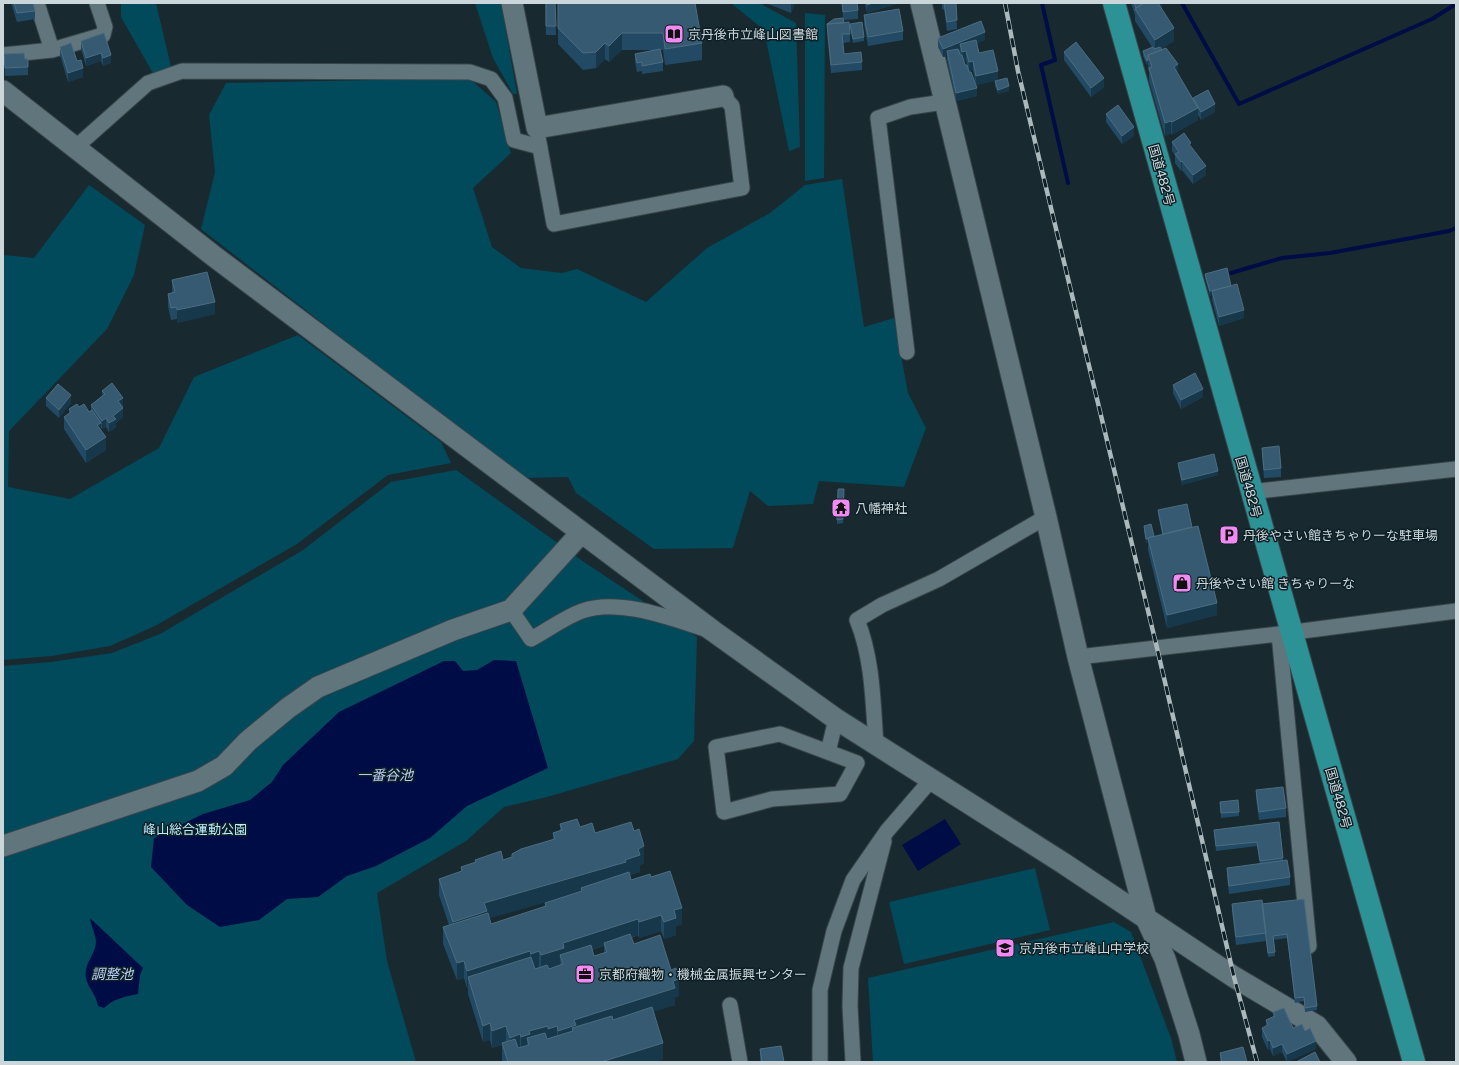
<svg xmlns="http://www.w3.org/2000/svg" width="1459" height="1065" font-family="'Public Sans','Noto Sans JP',sans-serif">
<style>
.green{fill:#004a5b}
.water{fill:#000c46}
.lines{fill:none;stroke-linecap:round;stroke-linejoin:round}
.stream{stroke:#000c46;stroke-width:4}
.street-casing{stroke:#37454a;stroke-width:17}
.secondary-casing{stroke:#37454a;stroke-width:23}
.highway-casing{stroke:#37454a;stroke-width:24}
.street{stroke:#61757c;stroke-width:15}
.secondary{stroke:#61757c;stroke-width:21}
.highway{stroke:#2c9296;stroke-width:22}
.rail-casing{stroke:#abb8bc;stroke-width:4.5}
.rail{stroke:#0e2026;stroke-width:3;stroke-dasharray:9;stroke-linecap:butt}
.wall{fill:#234a64;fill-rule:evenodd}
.shaded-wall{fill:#17374a}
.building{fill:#355a71;stroke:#4c6d81}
.labels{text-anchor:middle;stroke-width:3;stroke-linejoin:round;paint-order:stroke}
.poi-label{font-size:13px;fill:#cbd6da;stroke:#0e2026;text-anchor:start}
.street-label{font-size:13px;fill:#cbd6da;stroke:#0e2026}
.park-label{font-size:13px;fill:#baecfd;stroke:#0e2026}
.water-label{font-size:14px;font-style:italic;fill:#b8ccf1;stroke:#0e2026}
</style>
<rect width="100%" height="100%" fill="#182a30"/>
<path class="green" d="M121,3H156L172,71L154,75L121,17Z
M475,3H501L517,94H513L493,58Z
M731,3H763V5L796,23L800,147L789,151L764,30Z
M805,13L825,15L824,178L805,181Z
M469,78L496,102L511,153L473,188L492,247L521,268L562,273L577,269L646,302L707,248L770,213L805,185L842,179L864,327L894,318L908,393L926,428L904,487L819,481L813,504L768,506L750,491L733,548L654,549L576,493L568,477L522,478L201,229L215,172L209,115L226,83Z
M89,185L145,225L134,275L107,329L9,431L8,487L70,499L159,448L194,377L298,335L441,442L451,463L388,475L297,544L155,626L110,646L52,656L3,660V255L34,258Z
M456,470L584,562L697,637L694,741L678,759L547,797L504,807L466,841L377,893L387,961L416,1062H3V666L51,662L112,653L160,634L303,550L391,482Z
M1035,868L1050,930L904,964L889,902Z
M1114,922L1131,932L1171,1038L1177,1062H873L868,978Z"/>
<path class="water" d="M494,660L516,661L548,768L467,806L430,838L376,866L347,876L318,897L287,899L259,920L220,927L187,905L151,867L154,838L203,814L250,800L272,782L283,765L339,712L444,661H455L463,671L477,670Z
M945,819L961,844L918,871L902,845Z
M90,918L143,968L140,975L138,994C125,997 114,998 104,1008L98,1006C96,994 88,988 86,978C83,964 96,954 96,942C96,935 91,926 90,918Z"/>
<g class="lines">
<path class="stream" d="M1042,3L1055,60L1041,65L1068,183
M1182,3L1239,104L1432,19L1456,4
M1231,273L1282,258L1330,253L1449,231L1456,228"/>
<defs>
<path id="street" d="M37,3L52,50
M3,55L52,50L103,35L105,27L97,3
M538,137L554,224L742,188L732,106L723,96
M76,147L148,83L182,71L470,72L491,79L505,98L514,140L540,147
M907,352L878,118L910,107L944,102
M1250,492L1456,469
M511,610L531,639C548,630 565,617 582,611C619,598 670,618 705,629
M1279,634L1309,946
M1078,657L1279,634L1456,611
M780,734L857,763L840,794L772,799L724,812L716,747Z
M876,745C873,704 873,659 857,620L882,605L939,579L1046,517
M828,752L836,719
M730,1005L740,1062
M820,1062V990L834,931L853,880L887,831L931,780
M853,1062L850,1006L851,968L884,841"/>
<path id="secondary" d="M512,3L537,128L723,96
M921,3L1046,517L1078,657L1146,918L1165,959L1189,1034L1196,1062
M3,91L215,257L713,631L836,719L1063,863L1234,977L1317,1026L1346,1062
M3,846L198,781L224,766L248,741L288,708L318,687L453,630L511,610L581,533"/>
<path id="highway" d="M1114,3C1212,357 1314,709 1414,1062"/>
</defs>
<use href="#street" class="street-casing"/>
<use href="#secondary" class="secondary-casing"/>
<use href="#highway" class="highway-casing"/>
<use href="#street" class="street"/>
<use href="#secondary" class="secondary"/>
<use href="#highway" class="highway"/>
<defs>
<path id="rail" d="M1005,3L1018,71L1157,648L1234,977L1257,1062"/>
</defs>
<use href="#rail" class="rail-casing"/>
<use href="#rail" class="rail"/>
</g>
<path class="wall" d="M11,3H33L35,11V19L17,22Z
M545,3H555L556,35H546Z
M558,3L702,43V60L665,65L663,50H660L663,62V71L642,74V71L637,72L635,62V54L655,50H622L609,62L605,59L596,68L583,70L558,44Z
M768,3H795L791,13L768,4Z
M842,3L858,10V19L843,20L844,23L850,34V42L843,43L844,54L862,62V70L831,73L827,33V24L843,18Z
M865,3H900L867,13Z
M928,3H937L928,4Z
M942,3H956L957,29L947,31L944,9L942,10Z
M1131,3H1162V9L1174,41L1161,49L1178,74L1193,99V98L1215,112L1201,120L1198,115V120L1172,135L1171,133L1165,136L1149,81V73L1148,68V65H1147L1143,56V51L1152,47L1135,21V15Z
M864,15L903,31V40L868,46L864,24Z
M850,24L864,37V41L853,43L850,28Z
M104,33L111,63L103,66L101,61L86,66L81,49V41Z
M938,38L985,40L977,43L979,53L998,80L976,85L973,70L969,71L977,96L956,101L947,60V56L943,57L938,47ZM966,60L967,65H965L964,61Z
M60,47L83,77L68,82L60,55Z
M1064,52L1104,87L1091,97L1064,60Z
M4,54L25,59H28V75L5,76Z
M995,81L1009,91L998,94L995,86Z
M1106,114L1134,136L1122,144L1106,122Z
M1172,142L1191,147L1206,175L1193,184L1182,170L1181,171L1175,163V155L1172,151Z
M1205,274L1231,286L1244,318L1219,326L1212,300V295L1210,296L1205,278Z
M172,280L215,314L177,323V319L171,320L168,306V294L172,293Z
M1173,385L1203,397L1181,409L1173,393Z
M102,391L123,406L122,407L123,417L116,423V427L109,432L106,427L102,429L101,427V430L106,450L86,463L64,429V417L69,413V409L79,407L89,412L91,411V405L102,396Z
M46,398L71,403L59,418L46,406Z
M1262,448L1281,468V477L1264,478L1262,456Z
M1178,463L1218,475L1182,485L1178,467Z
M838,489H844L843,523L837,524Z
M1158,510L1192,527L1217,615L1167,628L1148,550V543H1146L1144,530V526L1154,536L1162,534L1158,514Z
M1256,790L1286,808V817L1259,820L1256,799Z
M1220,802L1239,812V816L1221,818Z
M1279,822L1283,860L1290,877V885L1229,894L1227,877V868L1260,864L1257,846L1216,851L1214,830Z
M560,824L580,827L595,833L644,863L640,865V872L630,875L631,880L651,877L682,924L676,926V935L664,939L661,931L639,938L638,935L632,938L634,944L679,996L675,997V1005L654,1011L663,1059L655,1062H502V1045L492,1048L490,1040L483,1042L468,994V988H467L464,978L457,980L443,944V927L449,925L439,895V879L461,872V867L475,863V860H503L512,857V854L553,839V833L560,831ZM581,892L545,903V907L491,924L489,918ZM604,946V953L594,956L592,950Z
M1304,899L1317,1006V1010L1305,1012L1304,1001L1295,1003L1287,938L1274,940L1275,956L1268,957L1266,941L1236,945L1232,912V904H1262Z
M1273,1012L1293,1028L1305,1031L1316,1049L1287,1062L1282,1052L1273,1056L1270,1049L1268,1050L1262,1037V1028L1266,1026V1020L1273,1017Z
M760,1049L784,1062H760Z
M1220,1053L1247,1062H1220Z"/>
<path class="shaded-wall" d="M792,3H795L791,13V5Z
M873,3H900L867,13V5Z
M1158,3H1162V12Z
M1174,28V41L1155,53V40Z
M985,32V40L961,50L960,44V50L947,55V51V56L943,57V49Z
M622,33V50L609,62V46Z
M605,43V59L596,68V52Z
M966,51V60L962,61V52Z
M101,53V61L86,66V58Z
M111,55V63L103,66V58Z
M1148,60V65H1147V61Z
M973,61V70L969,71V62Z
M1178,64V77L1174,67Z
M83,68V77L68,82V73Z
M998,71V80L976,85V76Z
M1104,78V87L1091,97V88Z
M1009,86V91L998,94V90Z
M977,88V96L956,101V93Z
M1215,104V112L1201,120V112Z
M1198,108V120L1172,135V122Z
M1171,121V133L1165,136V123Z
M1134,127V136L1122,144V136Z
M1182,161V170L1181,171V162Z
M1206,166V175L1193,184V175Z
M1231,286L1212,291V295L1210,296V291Z
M215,302V314L177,323V310Z
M1244,310V318L1219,326V317Z
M1203,389V397L1181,409V400Z
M71,395V403L59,418V410Z
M123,398V406L118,410V401Z
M123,408V417L116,423V427L109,432V423L113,416Z
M106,418V427L102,429V421Z
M101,423V435L97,425Z
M106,437V450L86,463V450Z
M1218,471V475L1182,485V480Z
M1146,539H1148V543H1146Z
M1217,603V615L1167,628V615Z
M644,846V863L640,865V872L626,876L581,888V892L487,919L453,939V922L484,903L625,860L638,849Z
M682,908V924L676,926V935L664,939V922L674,910Z
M661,915V931L639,938V922Z
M638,919V935L605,946L604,943V946L564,959L560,955V966L541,972V955L563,943Z
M530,951V968L468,977V988H467V971Z
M539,951V968L531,971V954Z
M464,961V978L457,980V963Z
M679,979V996L675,997V1005L576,1036L573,1031L572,1028V1043L558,1047V1031L574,1020L673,981Z
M490,1023V1040L483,1042V1026Z
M506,1026V1043H502V1045L492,1048V1031Z
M548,1026V1042L529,1045L527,1038V1052L521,1054V1037L529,1031Z
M557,1026V1043L548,1046V1029Z
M520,1034V1051L510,1054V1038Z
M1270,1040V1049L1268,1050V1041Z
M1316,1041V1049L1287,1062V1054Z
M663,1043V1059L655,1062H601Z
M1282,1044V1052L1273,1056V1048Z"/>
<path class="building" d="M14,3H33L35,11L17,13Z
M546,3H555L556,26H546Z
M558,3H695L702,43L665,49L663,33H622L609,46L605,43L596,52L583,53L558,28Z
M842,3H857L858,10L843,12Z
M867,3H873L867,5Z
M944,3H956L957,20L947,22Z
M1134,3H1144L1136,8Z
M1144,3H1158L1174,28L1155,40L1135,9Z
M899,9L903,31L868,37L864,15Z
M843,18L844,23L827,24L834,19Z
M981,21L985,32L943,49L938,38Z
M849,22L850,34H842L844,54L861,52L862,62L831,65L827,24Z
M862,22L864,37L853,39L850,24Z
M104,33L111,55L103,58L101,53L86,58L81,41Z
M976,40L979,53L993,50L998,71L976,76L973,61L969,62L966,51L962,52L960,44Z
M1076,42L1104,78L1091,88L1064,52Z
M71,43L77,61L81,60L83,68L68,73L60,47Z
M1153,47L1154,49L1160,47L1162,50L1148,55V60L1147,61L1143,51Z
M1166,48L1178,64L1174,67L1198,108L1172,122L1171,121L1165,123L1149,68L1152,67L1148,55Z
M660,49L663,62L642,66V62L637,63L635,54Z
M958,49L960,55H962L965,65H967L969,72H971L977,88L956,93L947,51Z
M24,53L25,59H28V67L5,68L4,54Z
M1007,78L1009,86L998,90L995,81Z
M1208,90L1215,104L1201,112L1193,98Z
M1118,105L1134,127L1122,136L1106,114Z
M1184,133L1191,143L1189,144L1206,166L1193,175L1182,161L1181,162L1175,154L1179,152L1172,142Z
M1227,268L1231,286L1210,291L1205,274Z
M207,272L215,302L177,310V307L171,308L168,294L175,292L172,280Z
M1237,284L1244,310L1219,317L1212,291Z
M1195,373L1203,389L1181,400L1173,385Z
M112,383L123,398L118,401L123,408L113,416L116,419L109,423L106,418L102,421L91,405L105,394L102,391Z
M58,384L71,395L59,410L46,398Z
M77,404L79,407L84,404L89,412L92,410L101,423L97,425L106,437L86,450L64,417L71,412L69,409Z
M1279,446L1281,468L1264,470L1262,448Z
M1214,454L1218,471L1182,480L1178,463Z
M838,489H844L843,519L837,520Z
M1187,504L1192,527L1163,534L1158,510Z
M1151,524L1154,536L1148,538V539H1146L1144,526Z
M1198,526L1217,603L1167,615L1148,538Z
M1283,787L1286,808L1259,812L1256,790Z
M1238,800L1239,812L1221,813L1220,802Z
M577,819L580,827L592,823L595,833L631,822L634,831L639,829L644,846L638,849L640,855L625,860L626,862L484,903L487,911L453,922L439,879L462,871L461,867L476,862L475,860L501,851L503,860L512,857V854L521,849L555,839L553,833L562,830L560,824Z
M1279,822L1283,858L1260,861L1257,842L1216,846L1214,830Z
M1287,860L1290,877L1229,886L1227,868Z
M670,871L682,908L674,910L676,918L664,922L661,915L639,922L638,919L563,943L564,948L541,955L539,951L531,954L530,951L467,971L464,961L457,963L443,927L488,913L491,924L546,906L545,903L582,891L581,888L629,872L631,880L650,874L651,877Z
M1304,899L1317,1006L1305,1008L1304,997L1295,998L1287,934L1273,936L1275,952L1268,953L1262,904Z
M1262,900L1266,933L1236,937L1232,904Z
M630,934L634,944L660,935L671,970L676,968L679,979L673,981L675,988L574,1020L576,1025L558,1031L557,1026L548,1029V1026L529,1031L530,1034L521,1037L520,1034L510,1038L506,1026L492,1031L490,1023L483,1026L468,977L531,957L535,969L547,965L549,969L563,964L560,955L591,945L594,956L607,952L604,943Z
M652,1007L663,1043L601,1062H508L502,1043L515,1039L518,1048L529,1045L527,1038L545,1033L547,1039L573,1031L572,1028L612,1016L613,1020Z
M1284,1008L1293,1028L1302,1024L1305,1031L1310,1028L1316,1041L1287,1054L1282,1044L1273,1048L1270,1040L1268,1041L1262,1028L1268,1025L1266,1020L1275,1016L1273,1012Z
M781,1046L784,1062H762L760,1049Z
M1243,1047L1247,1062H1222L1220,1053Z
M1315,1052L1320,1062H1296Z"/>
<defs>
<symbol id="library-square" viewBox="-11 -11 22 22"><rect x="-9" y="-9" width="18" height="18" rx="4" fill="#f28af3" stroke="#0e2026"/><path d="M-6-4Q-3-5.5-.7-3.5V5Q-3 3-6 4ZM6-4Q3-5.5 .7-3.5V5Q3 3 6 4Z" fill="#111"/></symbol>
<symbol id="temple-square" viewBox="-11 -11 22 22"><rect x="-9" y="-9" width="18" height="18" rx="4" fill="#f28af3" stroke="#0e2026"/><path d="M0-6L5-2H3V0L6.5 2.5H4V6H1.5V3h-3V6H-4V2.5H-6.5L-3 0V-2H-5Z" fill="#111"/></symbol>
<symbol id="parking-square" viewBox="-11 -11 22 22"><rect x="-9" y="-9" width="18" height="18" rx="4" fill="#f28af3" stroke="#0e2026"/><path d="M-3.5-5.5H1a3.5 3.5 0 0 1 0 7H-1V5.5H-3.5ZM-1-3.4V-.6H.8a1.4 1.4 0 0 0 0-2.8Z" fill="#111"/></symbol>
<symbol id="shop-square" viewBox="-11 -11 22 22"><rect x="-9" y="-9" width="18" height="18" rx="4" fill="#f28af3" stroke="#0e2026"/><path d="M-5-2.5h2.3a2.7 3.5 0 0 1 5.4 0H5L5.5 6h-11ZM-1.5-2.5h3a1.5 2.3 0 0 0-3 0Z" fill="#111"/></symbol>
<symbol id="school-square" viewBox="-11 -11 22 22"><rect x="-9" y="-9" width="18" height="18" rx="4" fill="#f28af3" stroke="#0e2026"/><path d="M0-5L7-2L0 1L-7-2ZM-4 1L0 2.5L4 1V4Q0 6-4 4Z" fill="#111"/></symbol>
<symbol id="office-square" viewBox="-11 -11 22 22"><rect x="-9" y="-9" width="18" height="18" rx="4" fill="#f28af3" stroke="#0e2026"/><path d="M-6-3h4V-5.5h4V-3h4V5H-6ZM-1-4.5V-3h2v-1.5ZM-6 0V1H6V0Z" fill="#111"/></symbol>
</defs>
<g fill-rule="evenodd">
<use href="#library-square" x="663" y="23" width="22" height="22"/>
<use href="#temple-square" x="830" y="497" width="22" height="22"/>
<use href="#parking-square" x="1218" y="524" width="22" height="22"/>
<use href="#shop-square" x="1171" y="572" width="22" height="22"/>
<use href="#school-square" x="994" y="937" width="22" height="22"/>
<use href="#office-square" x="574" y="963" width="22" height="22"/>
</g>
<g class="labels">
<g class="poi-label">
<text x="688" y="39">京丹後市立峰山図書館</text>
<text x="855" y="513">八幡神社</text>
<text x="1243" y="540">丹後やさい館きちゃりーな駐車場</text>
<text x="1196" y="588">丹後やさい館 きちゃりーな</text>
<text x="1019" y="953">京丹後市立峰山中学校</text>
<text x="599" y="979">京都府織物・機械金属振興センター</text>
</g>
<g class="street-label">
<text transform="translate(1162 175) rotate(74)" y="5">国道482号</text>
<text transform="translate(1249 487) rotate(74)" y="5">国道482号</text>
<text transform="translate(1339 798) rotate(74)" y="5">国道482号</text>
</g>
<g class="park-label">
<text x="195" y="834">峰山総合運動公園</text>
</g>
<g class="water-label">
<text x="385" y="780">一番谷池</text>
<text x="112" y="979">調整池</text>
</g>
</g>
<rect width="1459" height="1065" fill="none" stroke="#cbd6da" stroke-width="8"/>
</svg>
